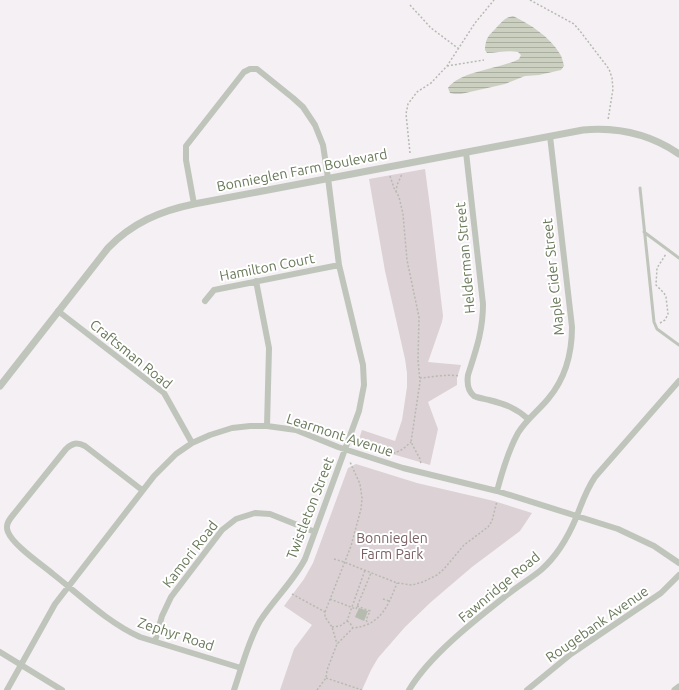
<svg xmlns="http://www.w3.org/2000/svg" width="679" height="690" font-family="Ubuntu,sans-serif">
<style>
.park{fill:#dcd1d4}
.water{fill:url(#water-rules)}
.building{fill:#b6bbaf}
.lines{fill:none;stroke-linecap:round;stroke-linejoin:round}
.path{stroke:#b6bab2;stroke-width:1.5;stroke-dasharray:2 2;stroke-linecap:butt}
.service{stroke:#c0c5bc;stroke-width:3}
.minor{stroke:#c0c5bc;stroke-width:6}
.tertiary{stroke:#c0c5bc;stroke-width:7}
.labels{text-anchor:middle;stroke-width:4;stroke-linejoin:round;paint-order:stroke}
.street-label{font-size:14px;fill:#687859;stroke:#fff}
.park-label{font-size:14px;fill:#7a6164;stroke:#fff}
</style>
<defs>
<pattern id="water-rules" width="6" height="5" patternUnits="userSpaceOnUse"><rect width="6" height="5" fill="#cbd0c1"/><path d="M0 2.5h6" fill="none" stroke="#a9aea0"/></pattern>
</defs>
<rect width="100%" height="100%" fill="#f5f0f4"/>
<path class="park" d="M425,169L431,214L443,316L442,322L428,362L461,365L457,378V385L428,402L438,429L430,465L358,444V442L362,430L395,441L402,420L407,387V373L405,359L385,271L369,179Z
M356,464L417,483L494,501L532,513L520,531L472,567L431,602L405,627L378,658L371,670L362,690H280L294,649L312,625L284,606L304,579L313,563L348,468Z"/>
<path class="water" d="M513,16C530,24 550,37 560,54C562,57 563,62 564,66L561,70L539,75L525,76L505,84L461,94H454L450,93L448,88C460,71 501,69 519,59L521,55L518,52C508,50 498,53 487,53L485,50C486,36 489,36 497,27C503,21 504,18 513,16Z"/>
<path class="building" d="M359,608L368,611L364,621L355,617Z"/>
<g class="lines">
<path class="path" d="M530,0L574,24L580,31L609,69L612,78L613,89L608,120
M410,5L431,28L459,49
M447,66L484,60
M410,153L406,114L408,104L417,92L431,83L447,66L475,23L494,0
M390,176L394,188L399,197L403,214L407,260L419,317L418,360L420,382L411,442L420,459L421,464
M396,192L397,185L402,174
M660,323L665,320L668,314L666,297L664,293L656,285L657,268L666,254
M420,378C432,377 447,374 459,376
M356,444L357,442L395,453L403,449L411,442
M334,559L344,562L397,583L412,585L423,582L437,575L444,569L464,545L488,527L492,521L497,501
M292,594L325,612V617L332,627L337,644
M330,599L356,609L371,573
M383,599L389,601
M357,606L370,611L366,620L368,623
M325,612L351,546L361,509L362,498L360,484L350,462
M347,621L350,623L353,628
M332,627L340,626L347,621L365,570
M326,678L362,690
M317,690L326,678L327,670L337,644L353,628C381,625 388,606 397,583"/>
<path class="service" d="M640,188L654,322L657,329L679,345
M644,232L679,258"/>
<path class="minor" d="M466,152L483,304C483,331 476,350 468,375C467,382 468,391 474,396C478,398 485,399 489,400C505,404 516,408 528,419
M194,204L186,160V146L244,72L250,69H257L293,98L303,107L315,125L323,145L328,178L339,265L363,365L364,385L359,411L305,559C293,582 274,599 260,621C248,641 242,667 234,690
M256,281L269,348L267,426
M205,301L214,290L339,265
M58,311L164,393L168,400L192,443
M142,490L85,446C77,442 72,443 66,449L13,515C9,520 5,525 8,532C13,545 41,564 53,574C81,596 107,622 140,637L241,668
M497,491C502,472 508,451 518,433C526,420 538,411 548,399C565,379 572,353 572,327L550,136
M155,641L162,616L171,597L222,530L236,519L255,513L270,514L315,532
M0,652L62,690
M7,690L55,604L154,476L176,454L192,443L210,435L232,428L250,426H267L296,430L338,447L403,468L497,491L618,529L654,546L679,563
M409,690C430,655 474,621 507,595C518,586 530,579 541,570C557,556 568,537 576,518C582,503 586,490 595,477L679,381
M527,690L571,654L661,593L679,575"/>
<path class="tertiary" d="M0,386L108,248C132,223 160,211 194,204L583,130C617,127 650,134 679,154
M675,690L679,687"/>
</g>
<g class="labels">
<g class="street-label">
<text transform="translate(302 170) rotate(-11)" y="5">Bonnieglen Farm Boulevard</text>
<text transform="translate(465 258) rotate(-95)" y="5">Helderman Street</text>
<text transform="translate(267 267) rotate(-11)" y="5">Hamilton Court</text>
<text transform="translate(553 277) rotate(-96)" y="5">Maple Cider Street</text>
<text transform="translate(131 354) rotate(39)" y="5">Craftsman Road</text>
<text transform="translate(340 435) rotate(18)" y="5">Learmont Avenue</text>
<text transform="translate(310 508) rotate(-69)" y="5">Twistleton Street</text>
<text transform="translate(190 554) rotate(-52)" y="5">Kamori Road</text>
<text transform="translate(499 587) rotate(-40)" y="5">Fawnridge Road</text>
<text transform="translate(597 624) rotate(-35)" y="5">Rougebank Avenue</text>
<text transform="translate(176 634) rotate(18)" y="5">Zephyr Road</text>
</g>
<g class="park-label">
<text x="392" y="543">Bonnieglen<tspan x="392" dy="16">Farm Park</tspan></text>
</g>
</g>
</svg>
